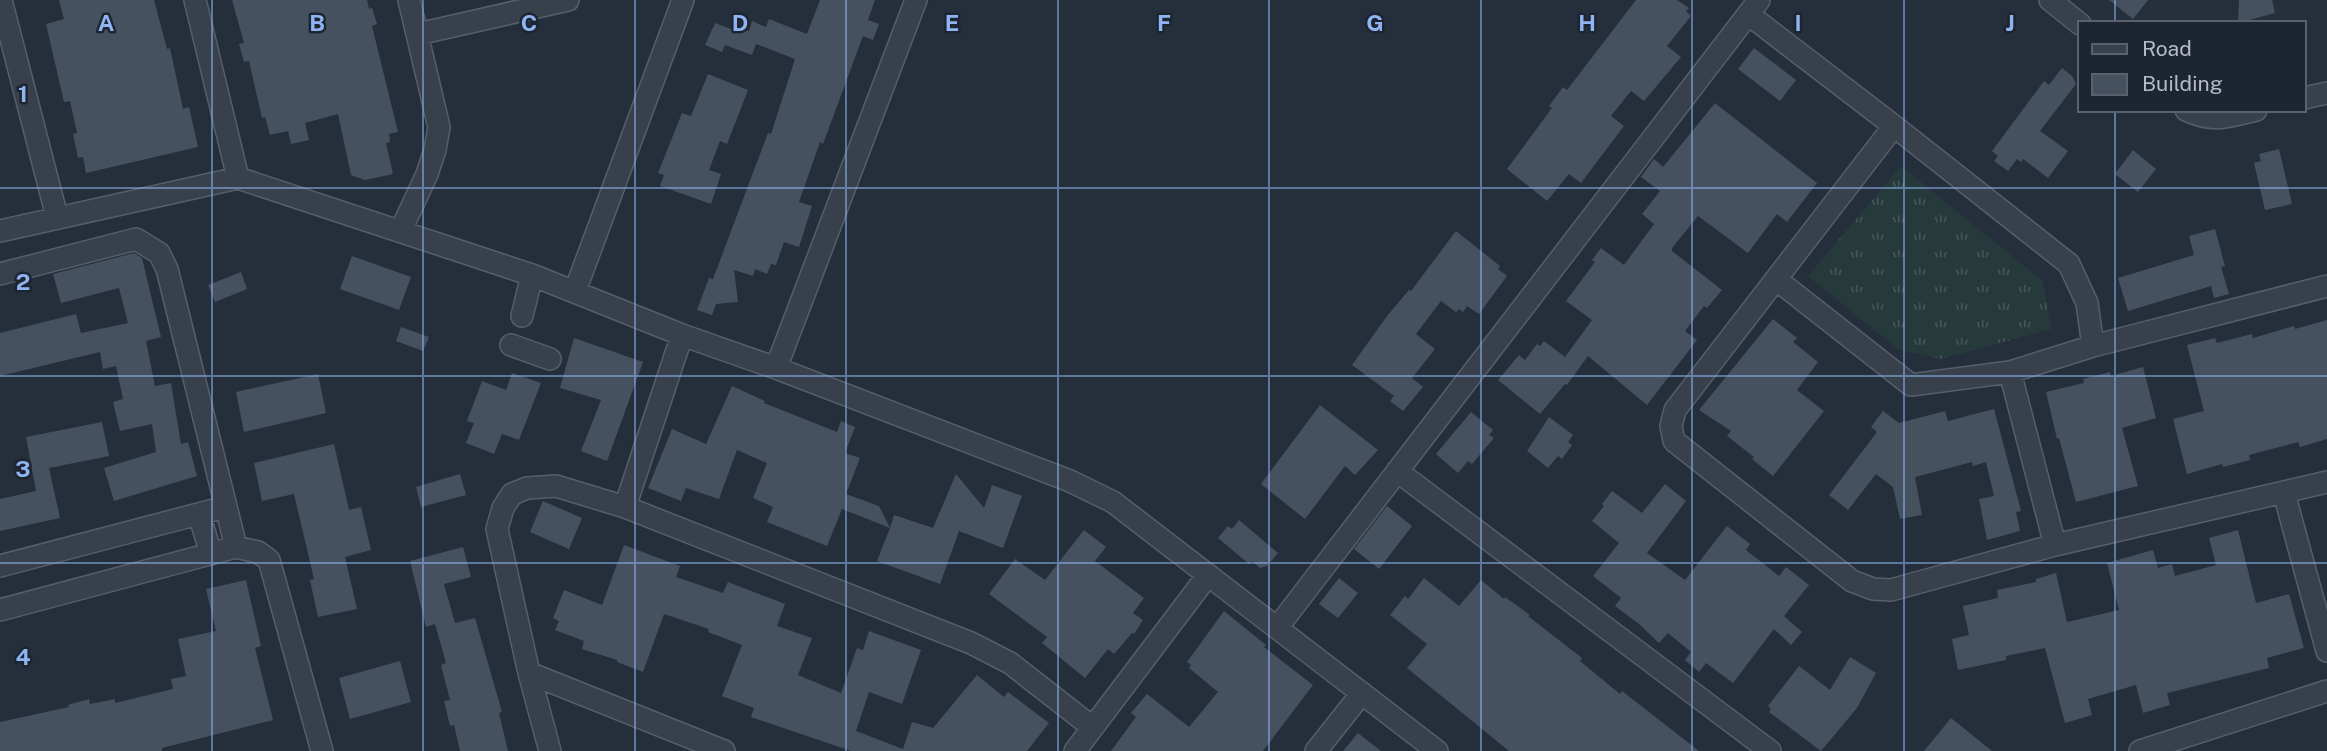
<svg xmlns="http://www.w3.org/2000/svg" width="2327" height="751" font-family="'Public Sans',sans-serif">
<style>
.grass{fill:url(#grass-tufts)}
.building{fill:#465160}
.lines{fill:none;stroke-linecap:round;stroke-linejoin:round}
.minor-casing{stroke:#565e6a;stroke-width:24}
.minor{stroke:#38404c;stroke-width:21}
.grid{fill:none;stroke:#8eb4f2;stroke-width:2;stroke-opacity:0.55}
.grid-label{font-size:23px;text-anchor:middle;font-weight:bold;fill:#8eb4f2;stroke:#1d2531;stroke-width:5;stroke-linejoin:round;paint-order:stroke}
</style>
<defs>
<pattern id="grass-tufts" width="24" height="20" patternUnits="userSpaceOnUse" patternTransform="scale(1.75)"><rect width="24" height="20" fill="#263a3c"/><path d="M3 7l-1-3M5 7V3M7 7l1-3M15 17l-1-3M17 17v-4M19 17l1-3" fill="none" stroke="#435557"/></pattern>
</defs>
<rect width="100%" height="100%" fill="#252e3b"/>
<path class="grass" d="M1901,166L2043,281L2051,329L1941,359L1899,350L1808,276Z"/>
<path class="building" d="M59,0H154L167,49L170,48L183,109L189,107L198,147L86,173L83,157L78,158L73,134L77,133L70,101L64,102L46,24L64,19Z
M232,0H367L369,9L372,8L377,24L372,26L398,132L389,134L390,142L386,143L393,174L365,180L351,175L338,114L305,123L309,140L291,144L288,131L270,135L265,117L262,118L249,61L244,62L239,44L244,43Z
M820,0H875L868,20L879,24L873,40L863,36L823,144L820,142L799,202L812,206L799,247L784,242L776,265L771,264L767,274L755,269L753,276L734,270L738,302L716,304L712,315L697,310L709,278L713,279L768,133L771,134L795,59L756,44L752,55L725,45L722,52L705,45L715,23L736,31L737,27L749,31L752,21L766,27L769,19L807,34Z
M1636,0H1677L1689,8L1686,11L1691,16L1667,46L1681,57L1644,101L1631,91L1611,116L1624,126L1599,159L1581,183L1569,174L1547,201L1507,169L1552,108L1549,106L1563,87L1567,90Z
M2109,0H2148L2133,19Z
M2239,0H2272L2275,13L2238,23Z
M1754,48L1796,80L1780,101L1738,69Z
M2062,68L2072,76L2076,84L2040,131L2068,151L2048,178L2023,159L2021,162L2017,159L2008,171L1994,161L1998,156L1992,151L2044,81L2049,85Z
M708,74L748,90L727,144L720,141L709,170L721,174L711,204L660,186L664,175L658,173L682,113L691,116Z
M1715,103L1817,183L1787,222L1777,214L1748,253L1698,216L1672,248V251L1722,290L1707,308L1704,306L1685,331L1697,340L1647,405L1588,356L1567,385L1565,384L1540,414L1498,380L1519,355L1525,360L1537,344L1540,346L1544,341L1565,357L1592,320L1566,301L1595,262L1592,260L1601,248L1624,265L1654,224L1642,214L1660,191L1641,177L1654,159L1663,167Z
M2279,149L2292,204L2265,210L2254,163L2261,161L2259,154Z
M2133,150L2156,169L2138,192L2115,174Z
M2215,229L2225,266L2221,267L2229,294L2214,298L2211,286L2128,311L2118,278L2194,255L2189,236Z
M1456,231L1500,266L1498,269L1507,276L1479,314L1467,306L1463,312L1459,309L1456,312L1441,301L1416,334L1435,349L1412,378L1423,387L1403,411L1390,401L1394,396L1352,365L1387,316L1409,290L1411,291Z
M134,253L142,258L161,337L146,341L155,386L171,383L181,444L188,442L197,476L114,501L104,468L156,452L152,424L120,431L113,402L123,399L116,366L103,369L100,352L0,376V333L76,314L81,333L128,323L119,288L61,303L53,274Z
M352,256L411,277L399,310L340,289Z
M241,272L247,289L215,302L208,285Z
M1773,319L1797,338L1793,342L1818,362L1797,390L1824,411L1773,476L1752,459L1754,457L1727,436L1731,431L1699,410Z
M2327,320V439L2300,447L2298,442L2249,455L2250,460L2223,467L2222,464L2187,474L2173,419L2204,411L2187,345L2215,338L2217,343L2252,334L2253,338L2294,326L2295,329Z
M401,327L429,337L423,351L396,341Z
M574,338L643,362L607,461L581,451L601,400L560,388Z
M2143,367L2156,418L2122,428L2138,486L2076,502L2059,438L2057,439L2046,392L2084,383L2083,379L2110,372L2111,376Z
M512,373L541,383L519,440L502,434L494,454L466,443L474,423L467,421L482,381L506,390Z
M318,374L326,413L244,432L236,392Z
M732,386L765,401L764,403L837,432L841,421L855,427L845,453L860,458L846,494L879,506L890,528L894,515L933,528L956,474L984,508L992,485L1022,496L1003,548L959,531L940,584L877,561L890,528L842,509L827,546L767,522L773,507L753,498L767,463L737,450L719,499L686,488L681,501L648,488L672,429L706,444Z
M1320,405L1378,450L1355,475L1345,466L1305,519L1261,484Z
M1994,409L2021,511L2016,512L2020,531L1987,540L1979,499L1994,496L1986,462L1973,466L1972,462L1915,477L1922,515L1900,519L1893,487L1876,474L1848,510L1829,495L1877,432L1871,427L1883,411L1899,423L1945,411L1948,421Z
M1471,412L1493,430L1489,435L1494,438L1472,464L1468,461L1458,473L1436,454Z
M1549,417L1573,435L1568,442L1572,445L1562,459L1558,456L1548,468L1527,451Z
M102,422L109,456L49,468L60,518L0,531V499L36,491L26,437Z
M334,444L349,510L361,507L371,550L345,557L357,609L318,617L310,580L314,579L294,494L262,501L254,463Z
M460,474L466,495L421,507L416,487Z
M1665,484L1686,501L1647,553L1685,580L1727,526L1750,544L1746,550L1779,576L1786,567L1809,585L1784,616L1802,632L1791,645L1774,629L1733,683L1706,663L1699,672L1685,660L1691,652L1668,633L1659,643L1639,624L1615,606L1621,598L1593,576L1619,543L1592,521L1604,506L1602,504L1612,491L1642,513Z
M543,501L582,518L569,549L530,532Z
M1387,506L1412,526L1379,569L1354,549Z
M1239,520L1278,553L1267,566L1260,568L1252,561L1249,564L1218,538L1228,526L1232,529Z
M1084,530L1106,547L1095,561L1144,598L1133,613L1143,620L1134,634L1132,633L1114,654L1108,649L1085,678L1042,643L1047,637L989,594L1015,559L1045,580Z
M2238,530L2256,603L2289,594L2304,648L2267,658L2269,668L2167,693L2170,705L2143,713L2136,685L2088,699L2092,715L2065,723L2045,648L2006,656V660L1958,670L1952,639L1969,635L1963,606L1998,598L1997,590L2036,582V579L2056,573L2067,622L2119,610L2107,563L2153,550L2158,568L2172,564L2175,576L2216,565L2209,538Z
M624,545L680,566L676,577L723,593L728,582L785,604L777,626L812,638L798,675L841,693L857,648L863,650L869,631L921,650L902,704L869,692L856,731L903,749L912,722L933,728L977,675L1004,697L1008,692L1049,723L1027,751H851L751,717L754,708L722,696L742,645L708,632L709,629L664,614L643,672L617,662V660L582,649L584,641L555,630L559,621L553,618L564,590L602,605Z
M463,547L471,577L444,584L455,623L475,618L502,712L499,713L508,751H460L454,725L450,726L444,701L450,700L441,665L446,663L435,624L426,627L410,561Z
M1339,578L1358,593L1338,618L1319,604Z
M1424,578L1459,606L1481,580L1504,599L1505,597L1530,615L1528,616L1582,658L1580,661L1620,694L1622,691L1699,751H1509L1407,668L1427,644L1390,615L1405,596L1408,599Z
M246,580L261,646L255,648L273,720L162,748V751H0V722L69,707L68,705L89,699L90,704L115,699V703L173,689L171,679L186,676L178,639L216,631L206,589Z
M1224,611L1266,645L1264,647L1313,685L1263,751H1111L1136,717L1131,713L1147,694L1189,727L1218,692L1189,668L1191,665L1187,662Z
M1850,657L1876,673L1857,708L1821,751L1769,712L1771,709L1768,706L1799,666L1830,690Z
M400,661L411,702L350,719L339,678Z
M1951,718L1992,751H1924Z
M1358,733L1381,751H1343Z"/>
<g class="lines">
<defs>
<path id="minor" d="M1,0L57,217
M195,0L238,178
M2050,0L2080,24
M1748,14L1894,126L2069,264L2087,303L2093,346
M418,34L568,0
M2304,98L2327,93
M2186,110C2214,123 2228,117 2256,110
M1894,126L1675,410L1671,426L1674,441L1852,581L1873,589L1891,590L2055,545L2327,482
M401,230L427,174L435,150L439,127L409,0
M0,231L238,178L532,275L682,335L776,368L1070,481L1113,502L1437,751
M0,274L136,239L159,253L167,269L236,547
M1777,280L1911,385L2010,372L2093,346L2327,286
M575,291L683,0
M522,316L532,275
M511,345L550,359
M776,368L916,0
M2010,372L2055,545
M1397,471L1770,751
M2284,493L2327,651
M625,507L682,335
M199,514L211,554
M0,566L225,507
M0,610L236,547L258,552L269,560L322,751
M1277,628L1759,0
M529,673L724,751
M550,751L529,673L497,529L503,508L512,494L527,488L556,486L625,507L971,643L1010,663L1092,727
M1075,751L1208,575
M1316,751L1362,693
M2140,751L2327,691"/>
</defs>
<use href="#minor" class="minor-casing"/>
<use href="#minor" class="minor"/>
</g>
<path class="grid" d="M212,0V751M423,0V751M635,0V751M846,0V751M1058,0V751M1269,0V751M1481,0V751M1692,0V751M1904,0V751M2115,0V23M2115,110V751M0,188H2327M0,376H2327M0,563H2327"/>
<g class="grid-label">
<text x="106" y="31">A</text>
<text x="317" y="31">B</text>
<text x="529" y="31">C</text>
<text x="740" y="31">D</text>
<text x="952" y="31">E</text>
<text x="1164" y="31">F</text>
<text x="1375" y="31">G</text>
<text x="1587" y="31">H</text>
<text x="1798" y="31">I</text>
<text x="2010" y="31">J</text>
<text x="23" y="102">1</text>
<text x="23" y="290">2</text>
<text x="23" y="477">3</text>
<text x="23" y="665">4</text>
</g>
<rect x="2078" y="21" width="228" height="91" fill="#1d2531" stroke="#59616d" stroke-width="2"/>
<rect x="2092" y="44" width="35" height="10" fill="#38404c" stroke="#59616d" stroke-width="2"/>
<text x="2142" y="56" font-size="21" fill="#b4bbc7">Road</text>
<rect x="2092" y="74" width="35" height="21" fill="#465160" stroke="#59616d" stroke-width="2"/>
<text x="2142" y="91" font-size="21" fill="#b4bbc7">Building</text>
</svg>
